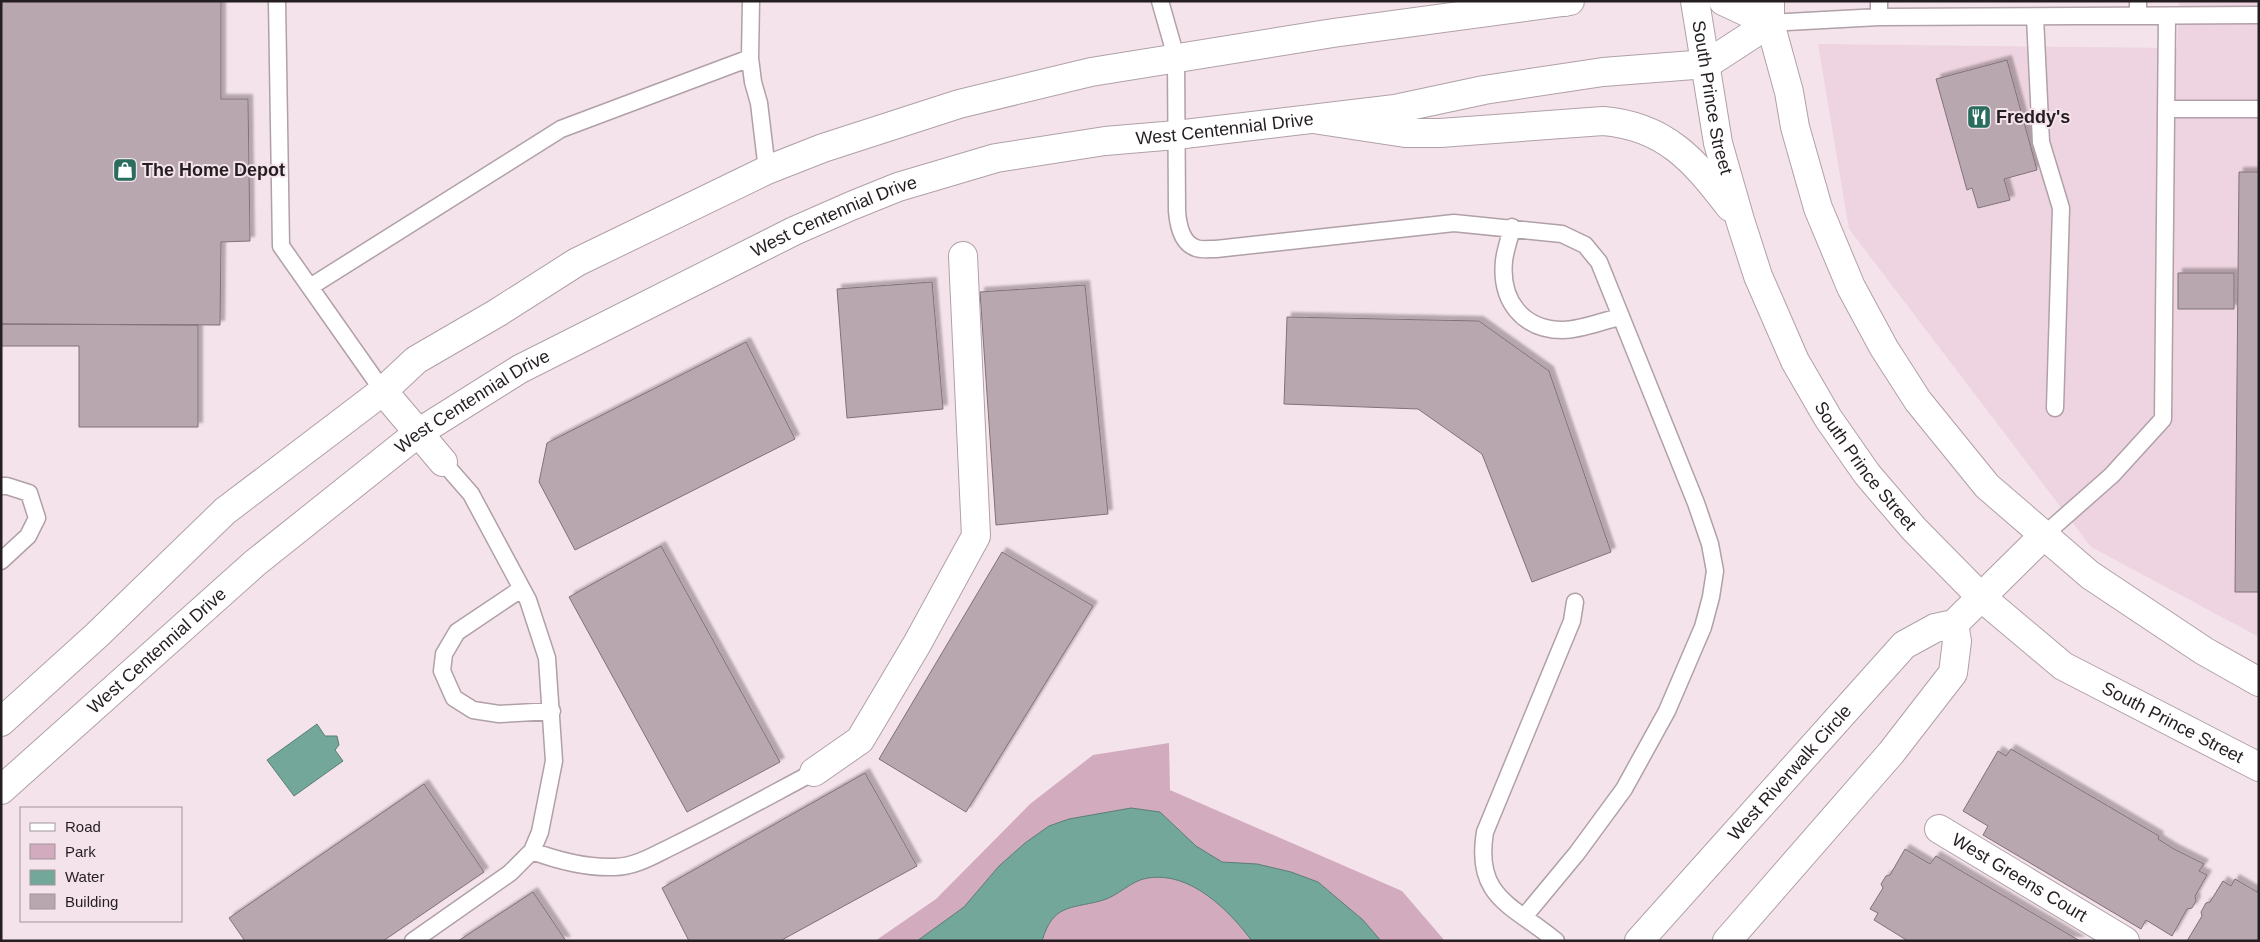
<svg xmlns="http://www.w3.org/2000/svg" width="2260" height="942" font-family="Helvetica,sans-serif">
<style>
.built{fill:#eed4e0}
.green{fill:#d3abbe}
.water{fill:#72a799;stroke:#5b7e75}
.building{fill:#b8a7af;stroke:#817178;filter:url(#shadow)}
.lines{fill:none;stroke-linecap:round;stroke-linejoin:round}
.lane-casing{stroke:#b0a0a7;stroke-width:19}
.street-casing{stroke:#b0a0a7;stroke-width:30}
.secondary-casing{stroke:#b0a0a7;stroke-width:30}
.lane{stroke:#fff;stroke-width:16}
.street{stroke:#fff;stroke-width:28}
.secondary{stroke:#fff;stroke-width:28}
.labels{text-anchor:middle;stroke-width:4;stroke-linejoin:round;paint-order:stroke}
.street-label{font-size:18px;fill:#251e21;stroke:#f5e3eb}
.poi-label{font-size:18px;font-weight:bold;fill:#251e21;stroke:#f5e3eb;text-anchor:start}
</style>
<defs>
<filter id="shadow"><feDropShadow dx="4.5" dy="-4.5" stdDeviation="1" flood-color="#0004"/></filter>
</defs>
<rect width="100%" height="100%" fill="#f5e3eb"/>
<path class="built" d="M2179,1H2259V637L2091,547L1849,229L1818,44L2177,48Z"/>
<path class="green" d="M1169,743L1170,790L1402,891L1445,941H875L936,899L1030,804L1093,755Z"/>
<path class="water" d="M317,724L325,736H337L339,745L335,750L343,761L294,796L267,760Z
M1131,808L1160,812L1196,846L1222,862L1257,864L1291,872L1318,882L1363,920L1381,941H1252C1229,910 1190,871 1148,878C1131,880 1118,897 1100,901C1070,909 1053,904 1042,941H917L964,907L999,866L1025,843L1049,826L1069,819Z"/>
<path class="building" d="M1,1H221V99H248L250,241L221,242L220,325L1,324Z
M2007,60L2037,170L2004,179L2010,200L1978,208L1972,188L1967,190L1936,79Z
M2239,172H2259V592H2235Z
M2178,273H2234V309H2178Z
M932,282L943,409L847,418L837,289Z
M1085,285L1108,514L996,525L980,292Z
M1287,317L1479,321L1549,371L1611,552L1532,582L1482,454L1418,409L1284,404Z
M1,324L198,325V427H79V346H1Z
M746,342L795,439L575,550L539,482L547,443Z
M661,546L780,762L687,812L569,597Z
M1002,552L1093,606L966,812L879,759Z
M2011,749L2159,836L2158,839L2174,849L2204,864L2199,871L2207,875L2195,896L2196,901L2192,908L2187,909L2172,936L2146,920L2141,929L1983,835L1988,826L1963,811L1998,751L2006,756Z
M865,773L917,866L780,941H689L662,888Z
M424,784L484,872L383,941H245L229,918Z
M1905,849L1930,864L1936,856L2080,941H1908L1874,920L1878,913L1870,909L1883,888L1881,884L1886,876L1890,875Z
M2235,879L2259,893V941H2187L2202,916L2201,912L2206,903L2210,902L2223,881L2231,886Z
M533,892L566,941H458Z"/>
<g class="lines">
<defs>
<path id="lane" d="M277,1L281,246L383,391
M751,1L750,58L753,82L759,103L767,170
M1160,1L1176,57L1177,211C1178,224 1181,243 1196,248C1201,250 1210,249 1216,249L1454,223L1562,234L1585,245L1599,262L1696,503L1710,544L1715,571L1711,597L1703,627L1667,711L1624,789L1577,853L1524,917
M2138,1V16
M1879,17V1
M2035,17L2041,142L2061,208L2055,408
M1770,23L1879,17L2259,15
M2166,109H2259
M1512,227C1510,238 1505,250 1504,261C1500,301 1523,330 1563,330C1581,330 1602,321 1620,317
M310,287L561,129L750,58
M1,486H7L29,493L37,518L28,536L1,561
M2044,535L2112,475L2163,419L2167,16
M521,589L457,632L444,654L442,671L454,698L473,710L499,714L552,711
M532,851C559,861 585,868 614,867C636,867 656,854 675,845C722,822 767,797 814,772
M413,941L510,873L532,851L540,832L554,761L547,658L528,600L471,494L443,462
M1556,941C1513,905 1474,898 1485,832L1572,621L1575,602"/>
<g id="street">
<path d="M1723,1L1770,23"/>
<path d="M383,391L443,462"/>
<path d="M1,722L97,635L225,511L383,391L416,360L497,313L577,262L767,170L823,148L959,104L1091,72L1333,33L1570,1"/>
<path d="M814,772L860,740L917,644L976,536L963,256"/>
<path id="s1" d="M1,790L255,563L418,433L520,369L794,231L851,206L898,187L996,158L1105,141L1176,135L1395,109L1484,90L1603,72L1707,64L1770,23"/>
<path id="s2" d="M1939,829L2125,941"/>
<path id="s3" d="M1639,941L1904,645L1935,628L1954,624L2044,535"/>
<path d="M1727,941L1891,753L1953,673L1957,641L1954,624"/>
</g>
<g id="secondary">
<path id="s4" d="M1695,1L1718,143L1740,220L1758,276L1795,361L1828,418L1867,474L1914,529L1981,597L2063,666L2259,767"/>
<path d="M1770,1V23L1789,92L1795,127L1818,208L1851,287L1884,348L1918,401L1987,486L2090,575L2204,651L2259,682"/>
<path d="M1565,2V1"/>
<path d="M1313,119L1405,133H1440L1603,121C1665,126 1694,160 1730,207"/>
</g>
</defs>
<use href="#lane" class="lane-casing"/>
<use href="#street" class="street-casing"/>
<use href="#secondary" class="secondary-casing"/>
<use href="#lane" class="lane"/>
<use href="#street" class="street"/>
<use href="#secondary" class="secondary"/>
</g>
<defs>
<symbol id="restaurant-square" viewBox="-11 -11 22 22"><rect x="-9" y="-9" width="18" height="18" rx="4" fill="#2a6d5e" stroke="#f5e3eb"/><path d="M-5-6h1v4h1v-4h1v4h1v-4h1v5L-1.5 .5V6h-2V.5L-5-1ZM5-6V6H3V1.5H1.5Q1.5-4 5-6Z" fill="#fff"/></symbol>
<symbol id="shop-square" viewBox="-11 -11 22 22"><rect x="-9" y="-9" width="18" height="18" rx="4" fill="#2a6d5e" stroke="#f5e3eb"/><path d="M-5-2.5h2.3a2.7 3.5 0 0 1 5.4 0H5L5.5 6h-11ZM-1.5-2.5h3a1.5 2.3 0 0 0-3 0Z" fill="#fff"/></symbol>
</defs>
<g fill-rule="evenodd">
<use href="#restaurant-square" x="1965" y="103" width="28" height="28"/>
<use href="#shop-square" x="111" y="156" width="28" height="28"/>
</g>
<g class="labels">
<g class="street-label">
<text dy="6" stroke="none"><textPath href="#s4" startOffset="98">South Prince Street</textPath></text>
<text dy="6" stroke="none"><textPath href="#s1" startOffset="1422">West Centennial Drive</textPath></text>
<text dy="6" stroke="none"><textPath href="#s1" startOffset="1019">West Centennial Drive</textPath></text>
<text dy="6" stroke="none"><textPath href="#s1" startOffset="612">West Centennial Drive</textPath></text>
<text dy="6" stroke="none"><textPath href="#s4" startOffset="502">South Prince Street</textPath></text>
<text dy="6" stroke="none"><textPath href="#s1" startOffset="209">West Centennial Drive</textPath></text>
<text dy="6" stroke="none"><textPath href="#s4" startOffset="908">South Prince Street</textPath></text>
<text dy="6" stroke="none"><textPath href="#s3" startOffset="226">West Riverwalk Circle</textPath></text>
<text dy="6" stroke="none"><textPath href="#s2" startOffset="94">West Greens Court</textPath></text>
</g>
<g class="poi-label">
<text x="1996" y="123">Freddy's</text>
<text x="142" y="176">The Home Depot</text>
</g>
</g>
<rect width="2260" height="942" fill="none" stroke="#251e21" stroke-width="5"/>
<rect x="20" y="807" width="162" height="115" fill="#f5e3eb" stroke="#a2949a"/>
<rect x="30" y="823" width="25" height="8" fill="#ffffff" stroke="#a2949a"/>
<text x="65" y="832" font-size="15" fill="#251e21">Road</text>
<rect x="30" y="844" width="25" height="15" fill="#d3abbe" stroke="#a2949a"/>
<text x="65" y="857" font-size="15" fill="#251e21">Park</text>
<rect x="30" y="870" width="25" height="15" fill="#72a799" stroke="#a2949a"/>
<text x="65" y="882" font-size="15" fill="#251e21">Water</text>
<rect x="30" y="894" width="25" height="15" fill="#b8a7af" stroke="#a2949a"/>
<text x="65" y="907" font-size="15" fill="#251e21">Building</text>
</svg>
